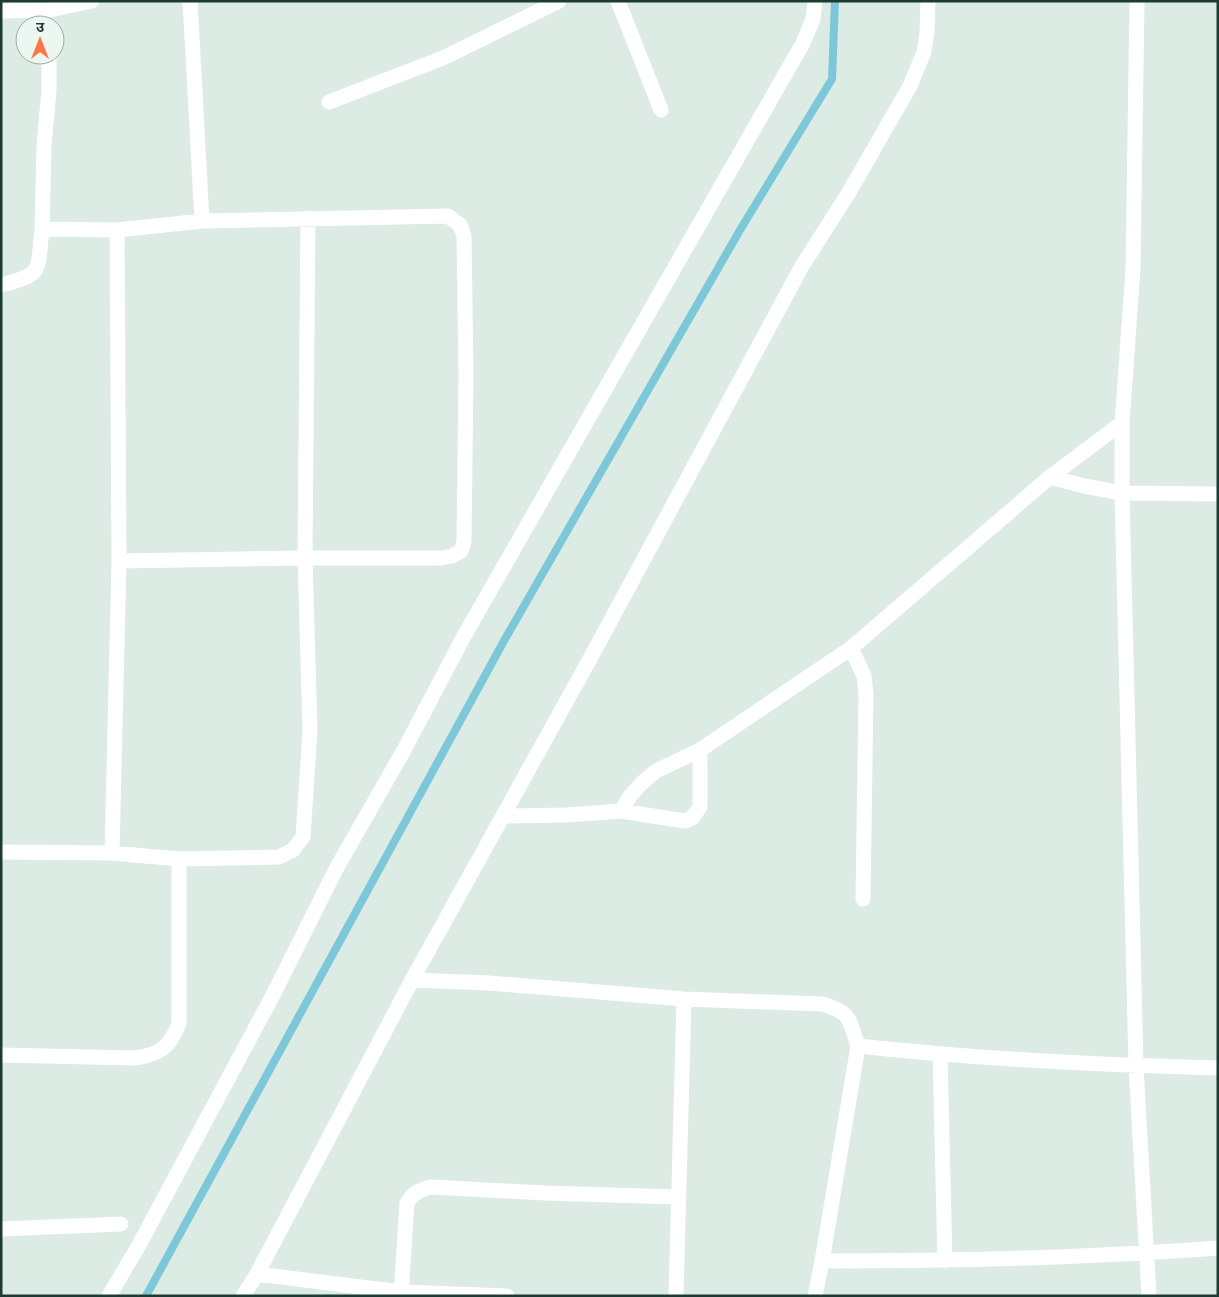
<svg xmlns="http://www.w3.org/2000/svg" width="1219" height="1297" font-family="Barlow,'Noto Sans Devanagari',sans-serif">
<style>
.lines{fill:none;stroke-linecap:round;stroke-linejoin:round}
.stream{stroke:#7cc8d8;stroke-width:8}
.minor{stroke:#fff;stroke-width:15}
</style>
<rect width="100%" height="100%" fill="#dcebe4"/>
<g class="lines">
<path class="stream" d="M146,1296L505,639L740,230L832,79L835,1"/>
<path class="minor" d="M190,1L202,221
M618,1L661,110
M1137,1L1133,269L1122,423V493L1136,1066L1149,1296
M1,11L49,10L92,1
M49,55V90L44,146L42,229L117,230L202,221L448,216L460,225L464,236L466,375L464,542L461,551L452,556L442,558H305L119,561
M329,102L443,58L559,1
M1,285C45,274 37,271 42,229
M1050,477L1084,486L1122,493L1218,494
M851,648L864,676L866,694L863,899
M621,811L630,796L642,783L656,771L700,750L851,648L1050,477L1122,423
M503,816L567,815L621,811L685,821L692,818L700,807V750
M1,852L112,853L179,859L279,857L293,850L303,837L310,731L305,558L308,218
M112,853L119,561L117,230
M412,980L489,983L684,999L822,1004C851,1012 849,1019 858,1046L822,1261L815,1296
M858,1046C977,1059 1098,1065 1218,1068
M1,1055L134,1058C160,1055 170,1047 179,1023V859
M940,1055L945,1261
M1,1229L121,1224
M822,1261C954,1261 1086,1258 1218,1248
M257,1274L401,1292L507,1296
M109,1296L139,1245L273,995L336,869L404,750L464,636L803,43L813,19L815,1
M243,1296L257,1274L412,980L591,657L802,266L848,194L910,86L924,52L927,32L928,1
M401,1296L407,1203C413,1193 419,1190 431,1187L545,1193L677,1197
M676,1296L684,999"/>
</g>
<rect width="1219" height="1297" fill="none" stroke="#1c3b33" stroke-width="5"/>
<g transform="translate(40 40)"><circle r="24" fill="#ecf7f2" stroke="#99aca6"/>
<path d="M0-4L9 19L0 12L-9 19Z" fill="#ff7645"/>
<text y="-8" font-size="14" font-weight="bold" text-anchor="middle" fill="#1c3b33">उ</text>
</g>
</svg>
